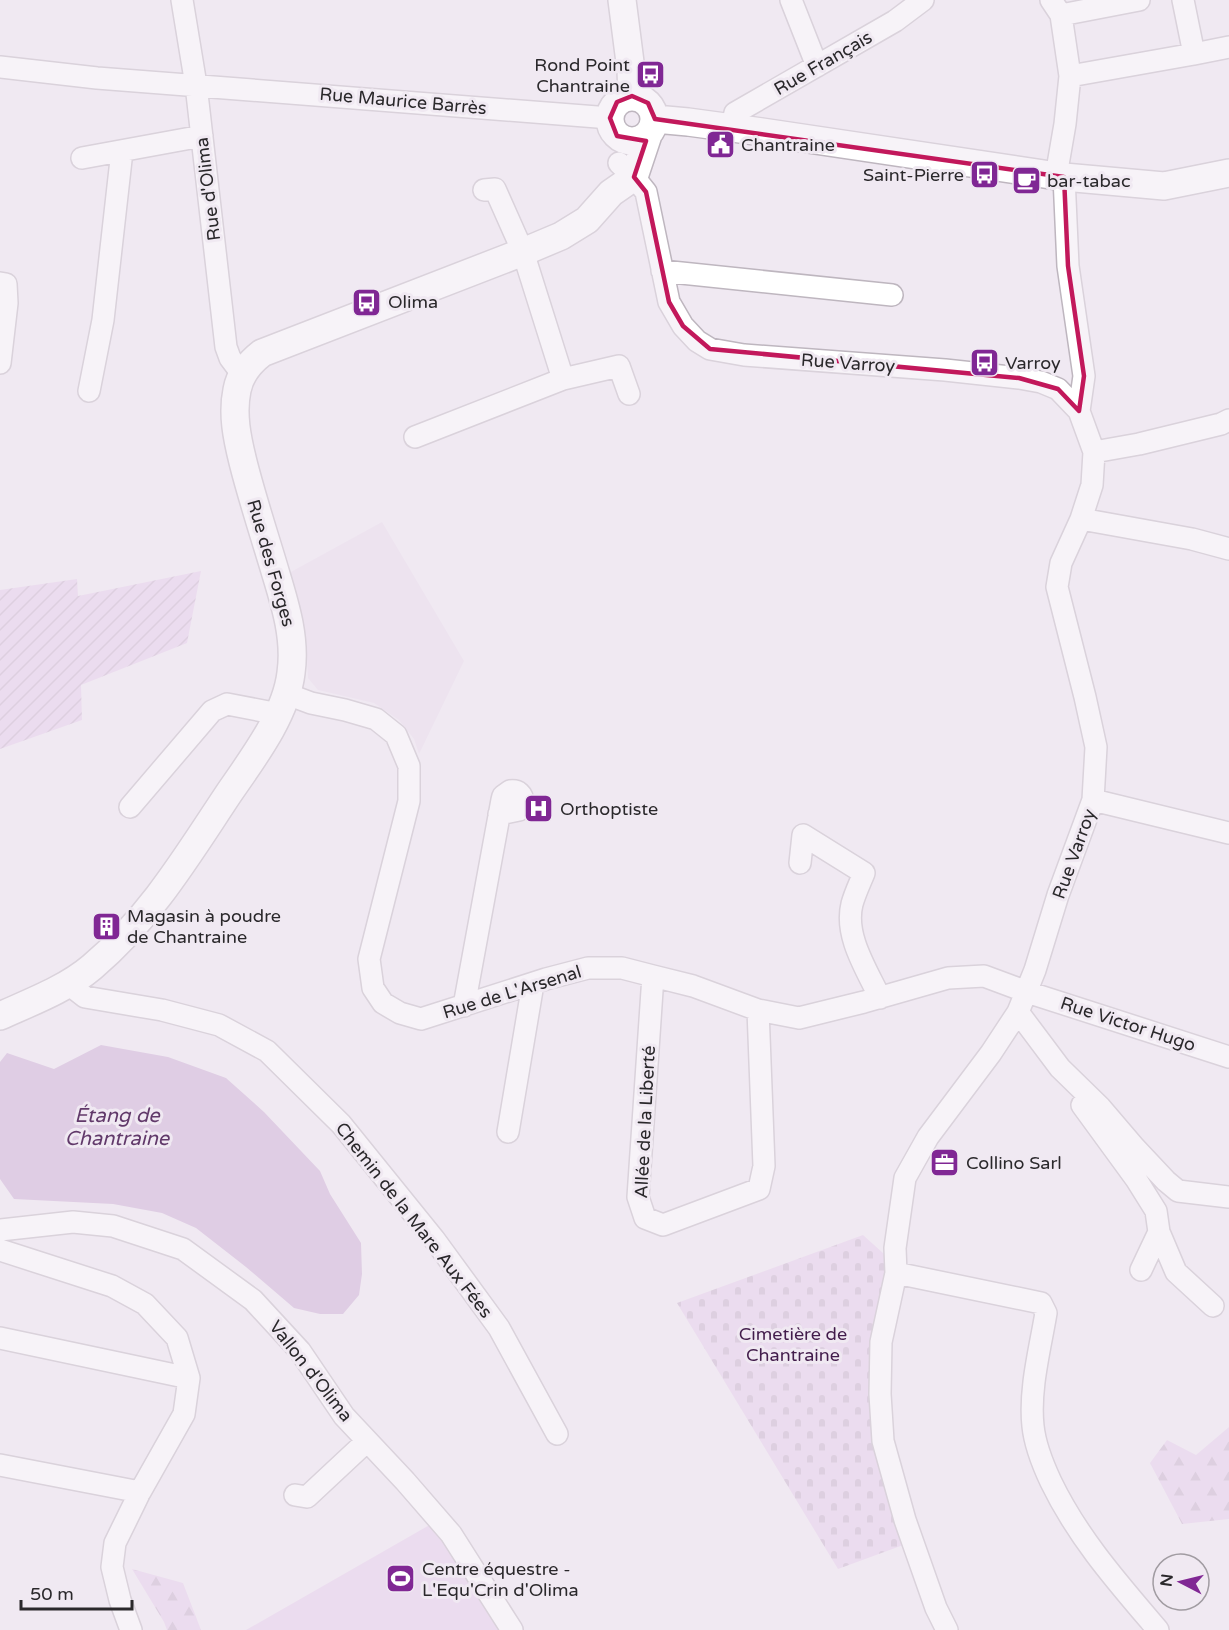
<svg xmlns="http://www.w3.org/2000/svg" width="1229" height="1630" font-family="'Varela Round',sans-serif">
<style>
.built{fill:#e9dcec}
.green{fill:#e5cdea}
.forest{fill:url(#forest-firs)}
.cemetery{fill:url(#cemetery-stones)}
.garden{fill:url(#garden-furrows)}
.water{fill:#caacd2}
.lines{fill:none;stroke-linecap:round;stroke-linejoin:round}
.minor-casing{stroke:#beb6bf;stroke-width:24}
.major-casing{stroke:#beb6bf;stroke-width:30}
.minor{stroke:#fff;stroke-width:21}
.major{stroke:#fff;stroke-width:27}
.marked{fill:none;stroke:#c2185b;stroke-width:4.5;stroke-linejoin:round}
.labels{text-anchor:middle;stroke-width:6;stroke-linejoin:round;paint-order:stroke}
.street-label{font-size:18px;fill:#2a282b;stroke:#f0e9f2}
.poi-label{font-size:18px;fill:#2a282b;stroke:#f0e9f2;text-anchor:start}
.park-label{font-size:18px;fill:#421c4b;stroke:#f0e9f2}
.water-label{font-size:20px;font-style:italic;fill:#61396a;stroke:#f0e9f2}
</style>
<defs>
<pattern id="forest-firs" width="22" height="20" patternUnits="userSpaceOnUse" patternTransform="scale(1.5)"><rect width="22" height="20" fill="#e5cdea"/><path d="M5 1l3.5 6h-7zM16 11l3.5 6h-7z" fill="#c5b0c9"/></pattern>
<pattern id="cemetery-stones" width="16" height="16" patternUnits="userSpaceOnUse" patternTransform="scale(1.5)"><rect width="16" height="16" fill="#e5cdea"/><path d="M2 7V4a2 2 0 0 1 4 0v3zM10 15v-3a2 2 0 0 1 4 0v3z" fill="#c5b0c9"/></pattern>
<pattern id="garden-furrows" width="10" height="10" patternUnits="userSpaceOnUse" patternTransform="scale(1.5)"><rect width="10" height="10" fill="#e5cdea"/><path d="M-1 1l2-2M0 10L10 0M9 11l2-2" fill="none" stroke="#c5b0c9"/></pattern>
</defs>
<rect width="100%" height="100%" fill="#f0e9f2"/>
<path class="built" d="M382,522L464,661L419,754L414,739L399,720L374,703L318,690L308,678L306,640L289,573Z"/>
<path class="green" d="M433,1523L500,1630H246Z"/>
<path class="forest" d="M1229,1427V1519L1182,1524L1150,1463L1167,1440L1196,1455Z
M132,1569L183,1583L201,1630H167L164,1622Z"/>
<path class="cemetery" d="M863,1235L893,1262L872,1349L906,1544L838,1569L677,1303Z"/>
<path class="garden" d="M201,571L187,643L81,685L82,720L0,749V590L77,579L78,596Z"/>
<path class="water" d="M101,1045L168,1057L226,1078L264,1112L320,1171L330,1194L361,1243L362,1274L359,1295L343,1314H320L294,1308L246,1267L196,1228L162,1213L113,1204L14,1199L0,1179V1062L7,1053L54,1069Z"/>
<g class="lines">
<defs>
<path id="minor" d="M182,0L196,85L226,347L230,358L242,374
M791,0L817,66
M1051,0L1061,15L1070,76L1065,124L1056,176
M1061,15L1139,0
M1194,54L1229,47
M0,67L97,78L610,118
M1070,76L1194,54L1183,0
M731,129L735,113L895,21L923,0
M82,158L202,136
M619,163L634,177L646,192L669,302L683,326L697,341L710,349L744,355L945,370L1019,378L1041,382L1058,389L1079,411L1094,452L1092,485L1081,519L1061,563L1057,587L1085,697L1096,747L1093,800L1058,895L1035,970L1018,1012L991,1053L928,1137L905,1178L895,1248L896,1273L881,1342L880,1394L883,1441L905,1520L936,1608L947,1630
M1064,177L1068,266L1084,376L1079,411
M484,190L495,189L523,252L563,379
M662,271L892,295
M0,283L6,284L7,303L0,363
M89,391L103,320L122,151
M415,437L563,379L619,366L629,394
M1094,452L1139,444L1221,424L1229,420
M1081,519L1192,539L1229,549
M287,694L311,703L345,710L376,719L396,735L409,766V801L369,959L373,988L383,1003L400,1013L421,1019L546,979L588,968H622L653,976L693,986L758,1010L799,1018L864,1002L948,978L984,976L1027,992L1229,1057
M1093,800L1229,833
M130,807L212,711L227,704L279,714
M800,863L803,835L864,873C860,883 855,893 852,904C844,936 867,970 880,998
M653,976L638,1197L645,1218L663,1225L759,1189L764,1166L758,1010
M67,983L85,997L162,1010L219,1025L267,1051L341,1124L434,1239L499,1328L557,1434
M464,1006L502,800L503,796L510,791C518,790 523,794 523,803L519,810L499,814
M1018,1012L1060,1068L1100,1107L1135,1148L1166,1181L1178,1191L1229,1197
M1082,1105L1136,1179L1156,1211L1159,1232L1141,1270
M508,1132L533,984
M0,1230L73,1222L113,1226L183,1249L253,1300L300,1351L344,1416L405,1481L451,1534L512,1630
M1159,1232L1176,1272L1213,1306
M0,1250L112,1286L145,1304L177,1338L189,1378L184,1414L140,1492L115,1543L112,1567L120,1600L131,1630
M896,1273L1041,1303L1046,1313C1040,1349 1029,1390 1033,1426C1035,1446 1043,1465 1051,1482C1078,1538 1118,1583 1158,1630
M0,1338L189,1378
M0,1465L140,1492
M295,1495L307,1497L367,1441"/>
<path id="major" d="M622,0L631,70L632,96
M610 119a22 22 0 1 1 44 0a22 22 0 1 1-44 0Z
M655,119L688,122L762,132L1064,177L1164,186L1229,173
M0,1016C31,1002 66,989 92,967C151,917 187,856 229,793C253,758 286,715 291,673C296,638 285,604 275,571C264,534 252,498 243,462C237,438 232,414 237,390C240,374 249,363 262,353L523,252L561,236L587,220L611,193L634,177L648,135"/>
</defs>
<use href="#minor" class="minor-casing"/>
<use href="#major" class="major-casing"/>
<use href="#minor" class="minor"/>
<use href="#major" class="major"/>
</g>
<path d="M0 0H1229V1630H0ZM632,96L648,103L655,119L1064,177L1068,266L1084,376L1079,411L1058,389L1019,378L710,349L683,326L669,302L646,192L634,177L646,141L617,136L610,118L617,102Z" fill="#f0e9f2" fill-opacity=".55" fill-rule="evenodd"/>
<path class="marked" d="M632,96L648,103L655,119L1064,177L1068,266L1084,376L1079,411L1058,389L1019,378L710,349L683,326L669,302L646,192L634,177L646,141L617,136L610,118L617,102Z"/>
<defs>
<symbol id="bus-square" viewBox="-11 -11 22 22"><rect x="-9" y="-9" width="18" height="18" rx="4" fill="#802794" stroke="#f0e9f2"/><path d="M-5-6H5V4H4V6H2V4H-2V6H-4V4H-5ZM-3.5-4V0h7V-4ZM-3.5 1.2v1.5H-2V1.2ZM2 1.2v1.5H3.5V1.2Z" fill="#fff"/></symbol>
<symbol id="civic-square" viewBox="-11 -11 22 22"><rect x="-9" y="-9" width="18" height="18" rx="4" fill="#802794" stroke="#f0e9f2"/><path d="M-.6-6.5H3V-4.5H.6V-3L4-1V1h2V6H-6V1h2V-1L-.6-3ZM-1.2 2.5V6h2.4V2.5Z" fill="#fff"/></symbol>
<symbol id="cafe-square" viewBox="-11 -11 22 22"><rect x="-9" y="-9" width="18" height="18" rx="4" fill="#802794" stroke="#f0e9f2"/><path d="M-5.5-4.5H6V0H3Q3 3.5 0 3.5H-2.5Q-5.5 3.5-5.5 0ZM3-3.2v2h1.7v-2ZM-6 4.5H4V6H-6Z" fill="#fff"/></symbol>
<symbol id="hospital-square" viewBox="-11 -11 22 22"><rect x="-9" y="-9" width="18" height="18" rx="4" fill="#802794" stroke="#f0e9f2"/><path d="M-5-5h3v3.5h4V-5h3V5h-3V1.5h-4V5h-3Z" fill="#fff"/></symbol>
<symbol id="building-square" viewBox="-11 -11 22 22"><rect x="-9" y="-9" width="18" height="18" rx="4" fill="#802794" stroke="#f0e9f2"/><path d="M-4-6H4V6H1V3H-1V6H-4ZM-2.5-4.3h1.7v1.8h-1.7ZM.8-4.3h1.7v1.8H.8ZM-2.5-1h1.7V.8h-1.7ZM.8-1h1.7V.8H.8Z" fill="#fff"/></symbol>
<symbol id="office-square" viewBox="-11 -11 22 22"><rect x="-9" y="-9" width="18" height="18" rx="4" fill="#802794" stroke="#f0e9f2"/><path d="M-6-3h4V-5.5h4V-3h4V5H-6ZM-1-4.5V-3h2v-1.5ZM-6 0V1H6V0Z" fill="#fff"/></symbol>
<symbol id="stadium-square" viewBox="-11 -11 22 22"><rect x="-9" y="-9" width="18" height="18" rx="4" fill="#802794" stroke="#f0e9f2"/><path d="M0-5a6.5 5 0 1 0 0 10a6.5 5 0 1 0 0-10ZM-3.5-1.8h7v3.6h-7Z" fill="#fff"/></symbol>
</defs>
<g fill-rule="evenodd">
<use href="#bus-square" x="634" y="58" width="33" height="33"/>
<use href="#civic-square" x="704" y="128" width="33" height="33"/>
<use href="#bus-square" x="968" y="158" width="33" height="33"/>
<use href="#cafe-square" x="1010" y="164" width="33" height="33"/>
<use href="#bus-square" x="350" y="286" width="33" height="33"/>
<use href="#bus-square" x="968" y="346" width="33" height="33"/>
<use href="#hospital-square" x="522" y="792" width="33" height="33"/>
<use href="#building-square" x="90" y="910" width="33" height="33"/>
<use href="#office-square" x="928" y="1146" width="33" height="33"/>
<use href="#stadium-square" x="384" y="1562" width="33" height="33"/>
</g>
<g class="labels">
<g class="street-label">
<text transform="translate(823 63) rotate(-30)" y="6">Rue Français</text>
<text transform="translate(403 101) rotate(5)" y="6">Rue Maurice Barrès</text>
<text transform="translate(208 189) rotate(-97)" y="6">Rue d'Olima</text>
<text transform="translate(848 363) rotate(4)" y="6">Rue Varroy</text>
<text transform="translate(271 563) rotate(74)" y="6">Rue des Forges</text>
<text transform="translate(1074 854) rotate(-70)" y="6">Rue Varroy</text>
<text transform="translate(512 992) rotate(-17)" y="6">Rue de L'Arsenal</text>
<text transform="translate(1128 1024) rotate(18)" y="6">Rue Victor Hugo</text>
<text transform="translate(645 1122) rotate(-87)" y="6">Allée de la Liberté</text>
<text transform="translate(414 1220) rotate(52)" y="6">Chemin de la Mare Aux Fées</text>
<text transform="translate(311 1371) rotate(52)" y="6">Vallon d'Olima</text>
</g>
<g class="poi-label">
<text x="630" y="71" text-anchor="end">Rond Point<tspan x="630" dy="21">Chantraine</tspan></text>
<text x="741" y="151">Chantraine</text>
<text x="964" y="181" text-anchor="end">Saint-Pierre</text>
<text x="1047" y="187">bar-tabac</text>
<text x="388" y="308">Olima</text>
<text x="1005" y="369">Varroy</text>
<text x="560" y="815">Orthoptiste</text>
<text x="127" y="922">Magasin à poudre<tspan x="127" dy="21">de Chantraine</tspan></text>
<text x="966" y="1169">Collino Sarl</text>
<text x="422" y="1575">Centre équestre -<tspan x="422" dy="21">L'Equ'Crin d'Olima</tspan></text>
</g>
<g class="park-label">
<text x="793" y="1340">Cimetière de<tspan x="793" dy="21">Chantraine</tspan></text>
</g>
<g class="water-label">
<text x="117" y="1122">Étang de<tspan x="117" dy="23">Chantraine</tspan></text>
</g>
</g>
<g transform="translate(1181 1582) rotate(277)"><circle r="28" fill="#f0e9f2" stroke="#a19ca2" stroke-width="1.5"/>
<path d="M0-4.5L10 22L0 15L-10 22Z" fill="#802794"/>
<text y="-9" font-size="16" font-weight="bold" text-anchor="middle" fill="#2a282b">N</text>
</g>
<path d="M21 1600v9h111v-9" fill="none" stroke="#2a282b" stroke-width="3"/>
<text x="30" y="1600" font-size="18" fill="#2a282b" stroke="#f0e9f2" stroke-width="4.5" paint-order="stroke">50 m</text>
</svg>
